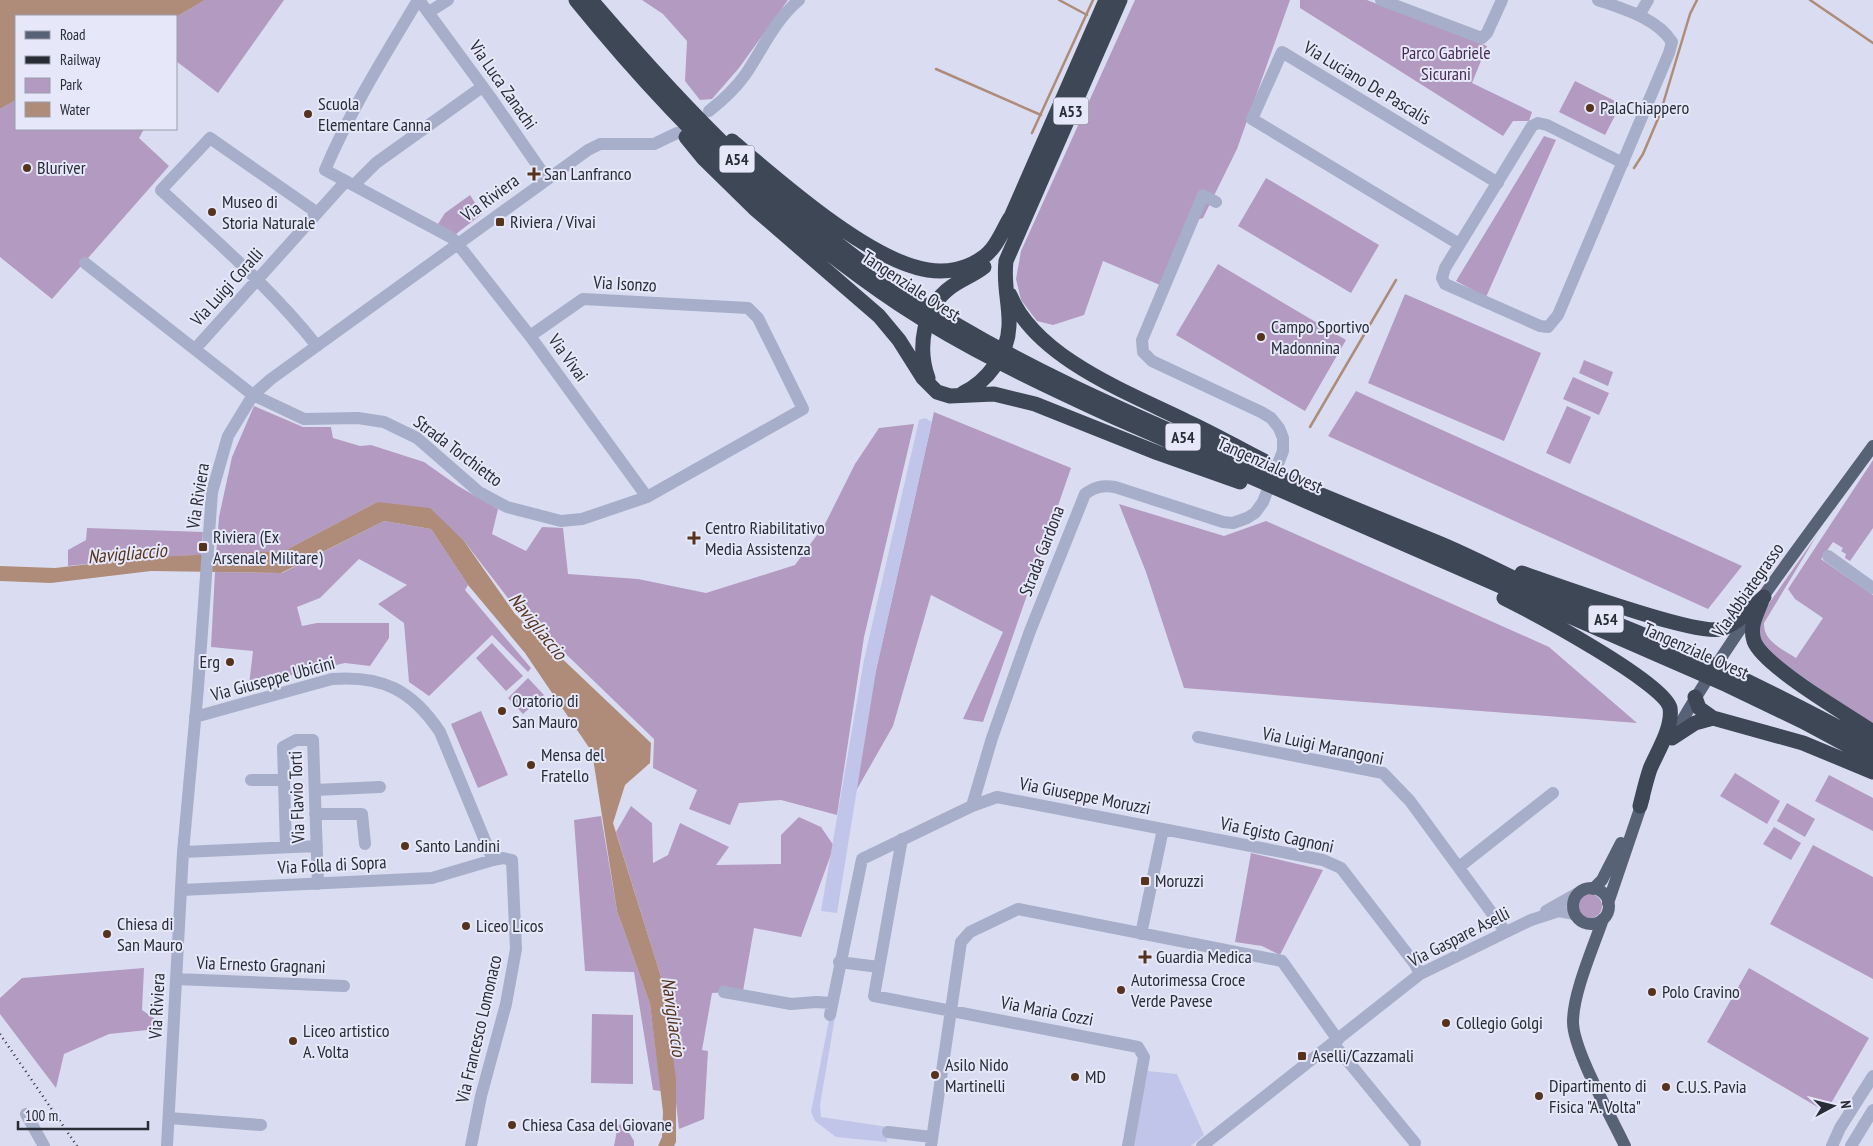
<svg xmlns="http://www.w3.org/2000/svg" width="1873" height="1146" font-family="'PT Sans Narrow',sans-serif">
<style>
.green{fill:#b39ac0}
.plaza{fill:#c1c5e9}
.water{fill:#ae8c79}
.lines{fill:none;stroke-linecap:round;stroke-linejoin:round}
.stream{stroke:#ae8c79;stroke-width:2.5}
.minor{stroke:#a6aec9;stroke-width:12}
.major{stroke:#586277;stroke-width:12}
.highway{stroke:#3e4756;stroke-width:15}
.rail{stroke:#272c35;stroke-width:2.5;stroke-dasharray:1 4;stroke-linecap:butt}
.poi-dot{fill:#56331d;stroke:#e6e8f9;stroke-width:2}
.labels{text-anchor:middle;stroke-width:4;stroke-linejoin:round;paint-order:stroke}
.shield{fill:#e6e8f9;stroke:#606470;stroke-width:1}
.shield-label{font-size:16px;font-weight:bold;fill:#272c35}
.park-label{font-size:18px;fill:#462b53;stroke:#e6e8f9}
.street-label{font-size:18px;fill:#272c35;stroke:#e6e8f9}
.poi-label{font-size:18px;fill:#272c35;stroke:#e6e8f9;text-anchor:start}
.water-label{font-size:19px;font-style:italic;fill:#56331d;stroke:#e6e8f9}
</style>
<rect width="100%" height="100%" fill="#daddf1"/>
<path class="green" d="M205,0H284L218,93L176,61V17Z
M642,0H788L739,68L712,99L700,100L685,81L687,41L663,14Z
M1135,0H1290L1237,149L1203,218L1187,223L1160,285L1103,261L1084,315L1053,325L1037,321L1021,300L1016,279L1021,251Z
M1300,0H1367L1487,46L1472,83L1532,112L1529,121H1513L1503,136L1300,8Z
M1575,81L1621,104L1605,135L1559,112Z
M16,100V129H144L139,138L169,166L52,299L0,257V109Z
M1544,136L1556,140L1486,297L1456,281Z
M1266,178L1379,245L1351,293L1238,226Z
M470,195L482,214L456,234L438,224L445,213Z
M1218,264L1346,340L1305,411L1176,335Z
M1405,294L1541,353L1504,441L1368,383Z
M1584,360L1613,372L1608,386L1579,373Z
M1573,377L1609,393L1599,415L1563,399Z
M1356,391L1742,566L1708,609L1328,436Z
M254,406L303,427H331L333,438L360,446L371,445L424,462L458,486L498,509L492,534L526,551L542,527L563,528L568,574L638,579L706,593L795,565L825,524L855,464L879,428L914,424L864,637L837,815L781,800L739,803L730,825L689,809L697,790L653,768L654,739L569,657L518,611L464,541L377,502L284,551L216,555L219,517L232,457Z
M1567,406L1591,417L1570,464L1546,453Z
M934,412L1071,468L983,722L963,719L1003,632L931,595L893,726L844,812Z
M1873,460V528L1850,561L1845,558L1846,554L1841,551L1843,548L1833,542L1821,559L1873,595V725L1765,651L1757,629L1765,609L1817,535L1764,623C1763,641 1782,649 1796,658L1823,618L1795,599L1788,589Z
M1119,504L1224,536L1266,521L1549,647L1637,723L1184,688L1146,572Z
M384,521L431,529L468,585L465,590L531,668L528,672L492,635L429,696L409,682L404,623L378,604L407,585L359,559L320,598L297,607L302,626L317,623H389V638L370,666L345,663L249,685L253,651L211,647L215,572L282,573Z
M87,528L203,532L201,555L151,557L68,566V550L86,540Z
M492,643L523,676L506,691L476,658Z
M528,678L544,695L523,714L508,698Z
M481,711L508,775L478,788L451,724Z
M1735,773L1780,801L1767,824L1720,796Z
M1829,775L1873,798V831L1815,801Z
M1787,803L1815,819L1805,837L1777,821Z
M631,806L652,823L653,863L668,855L680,823L729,847L716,865L781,864V835L799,817L821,827L834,846L801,937L754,928L743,991L712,993L702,1050L708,1051L704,1119L679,1129L662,980L616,832Z
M601,816L617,911L650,1004L661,1091L653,1090L634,972L585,971L574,820Z
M1774,827L1801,843L1791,860L1763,844Z
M1813,845L1873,877V979L1770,924Z
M1251,853L1323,870L1280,955L1262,946L1235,942Z
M1578 906a12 12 0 1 1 24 0a12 12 0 1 1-24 0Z
M144,968L142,1010L155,1019L157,1029L109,1034L64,1054L56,1088L0,1014V998L22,978Z
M1749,968L1869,1038L1826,1112L1707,1042Z
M592,1014L633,1015V1084L591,1083Z
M624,1124L634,1141V1146H614L618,1125Z"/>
<path class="plaza" d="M925,418L932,422L876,671L837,913L821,911L864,660L919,420Z
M830,1015L835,1017L820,1105L821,1117L888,1127L887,1142L836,1137L815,1121L811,1112Z
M1147,1071L1177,1074L1204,1135L1191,1146H1133Z"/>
<path class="water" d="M0,0H205L176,17L16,16V100L0,109Z
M377,502L430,508L464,541L515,614L651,743L650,763L625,785L613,823L662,980L676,1079V1142L674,1146H658L662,1137L663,1112L650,1004L617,911L592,752L525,653L468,585L431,529L384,521L281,573L151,571L51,583L0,581V566L55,568L151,557L284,551Z"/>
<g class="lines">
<path class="stream" d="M1059,0L1087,15
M1810,0L1873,43
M936,69L1041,115
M1032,133L1093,0
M1634,168L1643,154L1660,114L1690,14L1697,0
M1310,427L1396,280"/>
<path class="minor" d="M418,0C385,55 350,111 325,170L452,238L457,243L530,336L647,497
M419,0L491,98L547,179
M1381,0L1482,38L1487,33L1502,0
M1598,0C1623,9 1657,18 1672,42L1669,53L1558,315L1548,327L1540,326L1445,284L1442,278L1445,268L1532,126L1538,123L1547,125L1623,163
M429,12L448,0
M1636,14L1641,12L1648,0
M709,111C723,100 735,89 745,75C762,50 775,20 799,0
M354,185L376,163L482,87
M316,212L210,138L161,190C215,240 271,288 317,346
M1459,244L1252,119L1282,52L1498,183
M85,263L253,395L304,419L358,418L384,422L417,438L479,492L492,499L507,507L561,521L582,519L647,497L803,409L758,318L748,308L583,299L530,336
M195,349L346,181
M1828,556L1873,588
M195,717L332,679C382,675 412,690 440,732L493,860
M1198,737L1383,773L1410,801L1505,931
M251,780H283
M315,790L380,787
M972,806L992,738L1030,631L1085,494C1095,487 1102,485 1115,487L1223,522L1233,523L1247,518L1255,513L1263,502L1283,451V438L1279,428L1271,418L1261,412L1152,361L1143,352L1142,340L1203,195L1216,202
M315,814H362L365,844
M902,839L874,996L1138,1047L1144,1057L1128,1146
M286,847L283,747L296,740H313L318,884
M183,852L317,846
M1459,867L1553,793
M181,890L432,878L493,860L503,858L512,860L516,949L506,1004L481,1096L471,1146
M1546,911L1578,893
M1141,934L1163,829
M839,962L879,967
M176,979L344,986
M724,992L791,1004L816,1002L831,1003
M830,1015L862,859L972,806L997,797L1323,860L1341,868L1415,964L1420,974
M1333,1043L1415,1143
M26,1114L44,1146
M169,1118L261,1125
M888,1132L932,1137
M167,1146L183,852L198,688L212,492L228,436L253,395L271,379L588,150L600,144H654L677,133
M931,1146L961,942L970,932L1018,909L1282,961L1338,1040
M1202,1146L1420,974L1531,920L1559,911L1574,914
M1832,1146L1840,1128L1873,1076
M1851,1146L1873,1110"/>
<path class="major" d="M1672,738C1730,635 1804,541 1873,446
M1573 906a18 18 0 1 1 36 0a18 18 0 1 1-36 0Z
M1593,889L1602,880L1621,843
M1608,903L1644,797
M1603,919C1593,948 1573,993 1573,1022C1573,1050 1612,1118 1625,1146"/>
<path class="highway" d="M576,0C670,116 775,221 899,304C967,349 1042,384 1116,418L1727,685L1802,721L1873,759
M591,0C687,112 781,210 904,292C1021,370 1154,424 1282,479C1333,500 1384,521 1436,542C1473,557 1509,577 1545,593C1596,616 1647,636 1698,658C1757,685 1816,715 1873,746
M686,137L704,159L754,208L879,316L899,340L923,378L937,392L950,396L994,394L1035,404L1158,453L1240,482
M732,141C778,180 869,261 928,270C947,273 967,269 982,258C996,249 1002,231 1010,218
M1007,226L1106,0
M1010,295C1036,358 1129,393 1186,421C1213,433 1238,448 1264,461
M928,378C917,348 923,307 951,287C962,279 974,275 984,267
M963,393C987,382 1008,354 1009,326C1010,304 1003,286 1006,261L1120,0
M1522,573C1554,584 1696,636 1721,629C1738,624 1751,608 1764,597
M1504,598C1532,612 1665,683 1670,708C1673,728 1657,752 1650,769C1646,781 1643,794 1640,806
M1762,600C1757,614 1749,626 1754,641C1763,666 1848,715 1873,732
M1695,697L1699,708L1713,718
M1672,738L1695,723L1713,718L1803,743L1873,772"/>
<path class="rail" d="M0,1034L77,1146"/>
</g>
<g class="poi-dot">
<circle cx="1590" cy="108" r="5"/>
<circle cx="308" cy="114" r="5"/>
<circle cx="27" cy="168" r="5"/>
<path d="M531.5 166.5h5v5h5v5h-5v5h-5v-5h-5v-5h5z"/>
<circle cx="212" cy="212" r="5"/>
<rect x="495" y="217" width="10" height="10" rx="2.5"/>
<circle cx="1261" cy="337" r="5"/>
<path d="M691.5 530.5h5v5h5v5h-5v5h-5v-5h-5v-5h5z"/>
<rect x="198" y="542" width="10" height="10" rx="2.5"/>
<circle cx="230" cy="662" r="5"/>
<circle cx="502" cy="711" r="5"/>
<circle cx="531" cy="765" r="5"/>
<circle cx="405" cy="846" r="5"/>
<rect x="1140" y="876" width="10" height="10" rx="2.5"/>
<circle cx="466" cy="926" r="5"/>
<circle cx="107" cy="934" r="5"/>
<path d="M1142.5 949.5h5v5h5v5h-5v5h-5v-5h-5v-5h5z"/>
<circle cx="1121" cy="990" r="5"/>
<circle cx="1652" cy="992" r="5"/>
<circle cx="1446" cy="1023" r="5"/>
<circle cx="293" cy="1041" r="5"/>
<rect x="1297" y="1051" width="10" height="10" rx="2.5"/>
<circle cx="935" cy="1075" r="5"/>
<circle cx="1075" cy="1077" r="5"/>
<circle cx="1666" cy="1087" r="5"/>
<circle cx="1539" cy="1096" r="5"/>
<circle cx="512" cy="1125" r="5"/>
</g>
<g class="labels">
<g class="shield">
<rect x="1053.5" y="97.5" width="35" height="27" rx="4"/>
<rect x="719.5" y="145.5" width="35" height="27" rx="4"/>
<rect x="1165.5" y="423.5" width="35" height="27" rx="4"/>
<rect x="1588.5" y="605.5" width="35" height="27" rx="4"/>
</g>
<g class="shield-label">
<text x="1071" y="117">A53</text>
<text x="737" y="165">A54</text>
<text x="1183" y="443">A54</text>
<text x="1606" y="625">A54</text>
</g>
<g class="park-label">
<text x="1446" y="59">Parco Gabriele<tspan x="1446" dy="21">Sicurani</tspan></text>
</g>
<g class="street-label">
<text transform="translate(1367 83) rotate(31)" y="6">Via Luciano De Pascalis</text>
<text transform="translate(503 85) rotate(55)" y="6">Via Luca Zanachi</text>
<text transform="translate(490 198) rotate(-36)" y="6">Via Riviera</text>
<text transform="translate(625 284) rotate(3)" y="6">Via Isonzo</text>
<text transform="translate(911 286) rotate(33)" y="6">Tangenziale Ovest</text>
<text transform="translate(227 287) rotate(-48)" y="6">Via Luigi Coralli</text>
<text transform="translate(568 358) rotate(54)" y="6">Via Vivai</text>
<text transform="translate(458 451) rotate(37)" y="6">Strada Torchietto</text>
<text transform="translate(1270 465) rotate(24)" y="6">Tangenziale Ovest</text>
<text transform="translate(198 496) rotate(-81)" y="6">Via Riviera</text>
<text transform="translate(1042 551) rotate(-69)" y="6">Strada Gardona</text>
<text transform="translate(1748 590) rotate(-55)" y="6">Via Abbiategrasso</text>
<text transform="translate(1696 651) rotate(24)" y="6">Tangenziale Ovest</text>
<text transform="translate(273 679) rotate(-15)" y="6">Via Giuseppe Ubicini</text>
<text transform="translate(1323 746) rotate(12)" y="6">Via Luigi Marangoni</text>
<text transform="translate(1085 796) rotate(11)" y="6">Via Giuseppe Moruzzi</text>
<text transform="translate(297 797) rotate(-92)" y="6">Via Flavio Torti</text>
<text transform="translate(1277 835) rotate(12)" y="6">Via Egisto Cagnoni</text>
<text transform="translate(332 865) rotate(-3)" y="6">Via Folla di Sopra</text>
<text transform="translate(1459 937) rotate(-27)" y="6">Via Gaspare Aselli</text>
<text transform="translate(261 965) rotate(2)" y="6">Via Ernesto Gragnani</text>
<text transform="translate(157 1006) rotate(-87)" y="6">Via Riviera</text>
<text transform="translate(1047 1011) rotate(11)" y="6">Via Maria Cozzi</text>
<text transform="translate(479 1029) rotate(-77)" y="6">Via Francesco Lomonaco</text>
</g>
<g class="poi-label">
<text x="318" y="110">Scuola<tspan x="318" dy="21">Elementare Canna</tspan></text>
<text x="1600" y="114">PalaChiappero</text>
<text x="37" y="174">Bluriver</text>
<text x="544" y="180">San Lanfranco</text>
<text x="222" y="208">Museo di<tspan x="222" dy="21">Storia Naturale</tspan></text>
<text x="510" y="228">Riviera / Vivai</text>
<text x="1271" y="333">Campo Sportivo<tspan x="1271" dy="21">Madonnina</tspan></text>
<text x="705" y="534">Centro Riabilitativo<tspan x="705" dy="21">Media Assistenza</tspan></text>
<text x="213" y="543">Riviera (Ex<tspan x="213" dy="21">Arsenale Militare)</tspan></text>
<text x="220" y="668" text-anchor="end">Erg</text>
<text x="512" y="707">Oratorio di<tspan x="512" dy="21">San Mauro</tspan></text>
<text x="541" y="761">Mensa del<tspan x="541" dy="21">Fratello</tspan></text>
<text x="415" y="852">Santo Landini</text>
<text x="1155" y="887">Moruzzi</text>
<text x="117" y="930">Chiesa di<tspan x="117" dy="21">San Mauro</tspan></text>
<text x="476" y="932">Liceo Licos</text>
<text x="1156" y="963">Guardia Medica</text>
<text x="1131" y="986">Autorimessa Croce<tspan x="1131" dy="21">Verde Pavese</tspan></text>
<text x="1662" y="998">Polo Cravino</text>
<text x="1456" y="1029">Collegio Golgi</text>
<text x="303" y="1037">Liceo artistico<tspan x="303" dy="21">A. Volta</tspan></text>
<text x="1312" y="1062">Aselli/Cazzamali</text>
<text x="945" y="1071">Asilo Nido<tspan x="945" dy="21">Martinelli</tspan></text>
<text x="1085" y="1083">MD</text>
<text x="1549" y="1092">Dipartimento di<tspan x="1549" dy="21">Fisica "A. Volta"</tspan></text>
<text x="1676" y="1093">C.U.S. Pavia</text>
<text x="522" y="1131">Chiesa Casa del Giovane</text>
</g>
<g class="water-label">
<text transform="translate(127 553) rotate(-5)" y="7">Navigliaccio</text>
<text transform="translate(538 626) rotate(51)" y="7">Navigliaccio</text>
<text transform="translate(674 1017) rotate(82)" y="7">Navigliaccio</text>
</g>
</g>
<rect x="15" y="15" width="162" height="115" fill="#e6e8f9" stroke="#9a9dab"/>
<rect x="25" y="31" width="25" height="8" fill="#586277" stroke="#9a9dab"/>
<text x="60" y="40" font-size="15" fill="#272c35">Road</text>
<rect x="25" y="56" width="25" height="8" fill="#272c35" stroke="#9a9dab"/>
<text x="60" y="65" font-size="15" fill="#272c35">Railway</text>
<rect x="25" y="78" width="25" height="15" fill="#b39ac0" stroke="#9a9dab"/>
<text x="60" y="90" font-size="15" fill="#272c35">Park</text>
<rect x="25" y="102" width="25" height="15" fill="#ae8c79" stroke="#9a9dab"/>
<text x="60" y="115" font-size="15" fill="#272c35">Water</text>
<g transform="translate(1833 1106) rotate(83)" stroke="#e6e8f9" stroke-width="4" paint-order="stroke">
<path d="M0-4L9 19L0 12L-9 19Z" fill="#272c35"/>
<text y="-8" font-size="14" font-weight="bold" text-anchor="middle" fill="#272c35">N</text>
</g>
<path d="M18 1121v8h130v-8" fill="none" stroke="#272c35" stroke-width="2.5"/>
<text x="25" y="1121" font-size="15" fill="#272c35" stroke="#e6e8f9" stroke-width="4" paint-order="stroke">100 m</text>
</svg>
